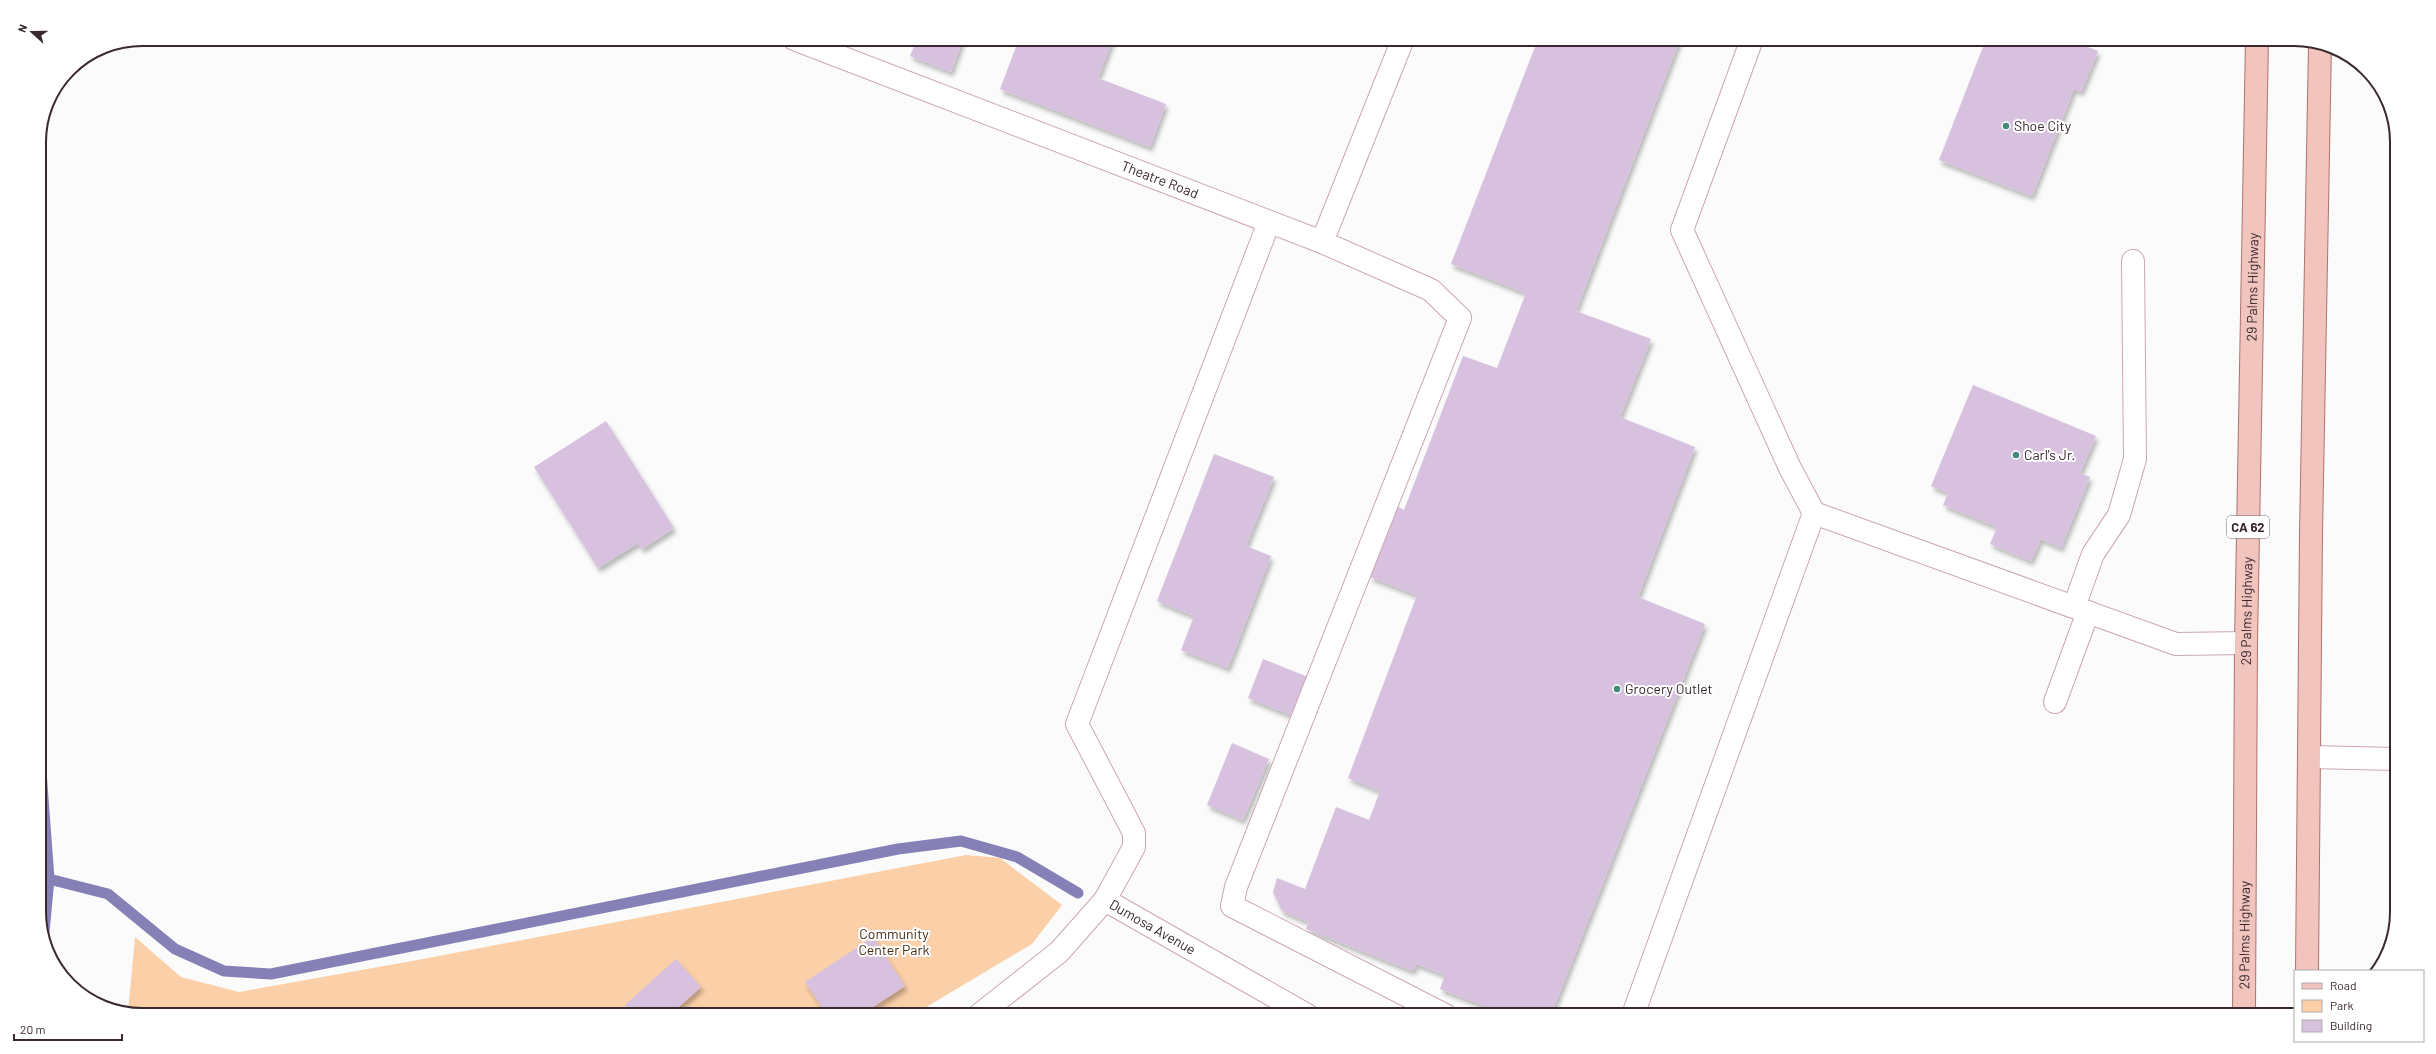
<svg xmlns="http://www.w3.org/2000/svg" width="2436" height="1054" font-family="Barlow,sans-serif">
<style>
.green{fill:#fbcfa8}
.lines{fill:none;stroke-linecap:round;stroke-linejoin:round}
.stream{stroke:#8580b5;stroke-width:11}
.building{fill:#d8c0df;filter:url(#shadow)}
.minor-casing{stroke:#cda6b5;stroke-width:24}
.major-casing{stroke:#ab746f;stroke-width:24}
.minor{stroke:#fff;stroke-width:22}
.major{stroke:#f1c4be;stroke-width:22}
.poi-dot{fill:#44887b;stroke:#fff;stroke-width:1.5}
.labels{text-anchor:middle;stroke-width:4;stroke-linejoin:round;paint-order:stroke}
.shield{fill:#fff;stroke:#74696d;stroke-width:1}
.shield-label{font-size:13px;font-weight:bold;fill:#39292f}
.poi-label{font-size:14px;fill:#39292f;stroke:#fff;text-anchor:start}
.street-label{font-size:14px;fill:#39292f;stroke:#fff}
.park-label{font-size:14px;fill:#462c13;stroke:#fff}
.rim{fill:none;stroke:#39292f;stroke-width:2}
</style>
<defs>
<filter id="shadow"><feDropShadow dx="2.5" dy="4.5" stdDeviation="2" flood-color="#0004"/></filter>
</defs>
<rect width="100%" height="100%" fill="#fbfbfb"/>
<path class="green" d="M966,855L1000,858L1062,905L1032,944L913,1015H142L128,1012L135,937L181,977L239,992L423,959Z"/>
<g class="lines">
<path class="stream" d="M39,744L49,879L44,932
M49,879L108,894L175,949L224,971L271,974L898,849L961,841L1017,857L1078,893"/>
</g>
<path class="building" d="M917,39H963L951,72L910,56Z
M1019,39H1113L1098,78L1166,104L1150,147L1000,89Z
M1538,39H1680L1576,311L1651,339L1620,417L1695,447L1638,597L1705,624L1551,1015H1509L1440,989L1445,975L1416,964L1413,971L1306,929L1309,922L1282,911L1273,892L1277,878L1305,889L1336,807L1369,820L1380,791L1348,778L1417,595L1370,577L1397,506L1404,510L1463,356L1497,368L1526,293L1451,264Z
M1986,39H2030L2050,47L2053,39H2067L2098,51L2081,92L2074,89L2032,196L1939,160Z
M1973,385L2096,436L2080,473L2090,477L2061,548L2041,539L2031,561L1990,544L1997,527L1943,505L1948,493L1931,486Z
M606,421L674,528L642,549L638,543L598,568L534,467Z
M1214,454L1274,477L1246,546L1271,556L1228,668L1181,650L1194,616L1157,601Z
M1263,659L1308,677L1293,716L1248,698Z
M1232,743L1269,759L1243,820L1207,805Z
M873,937L905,986L861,1015H827L805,982Z
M676,959L701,987L670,1015H634L625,1005Z"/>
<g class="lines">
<defs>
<g id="minor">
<path id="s1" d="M794,39L1322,242L1403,39"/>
<path d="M1322,242L1431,290L1460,318L1236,887L1232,906L1445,1015"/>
<path d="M1814,513L2176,644L2246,643"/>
<path d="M2074,607L2093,554L2119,515L2135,459L2133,261"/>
<path d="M2055,702L2088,612"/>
<path d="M2309,757L2397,759"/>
<path d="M1105,900L1134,847V833L1077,724L1269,222"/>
<path id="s2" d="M979,1015L1059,952L1105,900L1307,1015"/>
<path d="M1633,1015L1814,513L1790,468L1682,230L1752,39"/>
</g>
<g id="major">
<path d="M2307,971L2311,534L2320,44"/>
<path id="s3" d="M2244,1015L2246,643L2257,39"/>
</g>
</defs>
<use href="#minor" class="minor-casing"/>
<use href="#major" class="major-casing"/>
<use href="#minor" class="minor"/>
<use href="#major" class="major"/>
</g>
<g class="poi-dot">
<circle cx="2006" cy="126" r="4"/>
<circle cx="2016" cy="455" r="4"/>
<circle cx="1617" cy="689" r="4"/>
</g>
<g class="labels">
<rect class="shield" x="2227" y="516" width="42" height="22" rx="3"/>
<g class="shield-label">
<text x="2248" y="532">CA 62</text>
</g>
<g class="poi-label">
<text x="2014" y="131">Shoe City</text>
<text x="2024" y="460">Carl's Jr.</text>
<text x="1625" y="694">Grocery Outlet</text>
</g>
<g class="street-label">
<text dy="5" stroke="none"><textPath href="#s1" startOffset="392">Theatre Road</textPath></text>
<text dy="5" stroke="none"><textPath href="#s3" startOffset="728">29 Palms Highway</textPath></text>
<text dy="5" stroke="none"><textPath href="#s3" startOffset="404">29 Palms Highway</textPath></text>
<text dy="5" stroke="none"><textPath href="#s2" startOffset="226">Dumosa Avenue</textPath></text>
<text dy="5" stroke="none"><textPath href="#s3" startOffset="80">29 Palms Highway</textPath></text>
</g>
<g class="park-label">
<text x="894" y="939">Community<tspan x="894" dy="16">Center Park</tspan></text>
</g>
</g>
<path d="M0 0H2436V1054H0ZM142 46H2294A96 96 0 0 1 2390 142V912A96 96 0 0 1 2294 1008H142A96 96 0 0 1 46 912V142A96 96 0 0 1 142 46Z" fill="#fff" fill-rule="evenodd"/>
<path class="rim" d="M142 46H2294A96 96 0 0 1 2390 142V912A96 96 0 0 1 2294 1008H142A96 96 0 0 1 46 912V142A96 96 0 0 1 142 46Z"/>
<rect x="2294" y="970" width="130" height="72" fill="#ffffff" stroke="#b0a9ac"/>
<rect x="2302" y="983" width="20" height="6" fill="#f1c4be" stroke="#b0a9ac"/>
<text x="2330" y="990" font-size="12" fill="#39292f">Road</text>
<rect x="2302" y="1000" width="20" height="12" fill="#fbcfa8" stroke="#b0a9ac"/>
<text x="2330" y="1010" font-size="12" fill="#39292f">Park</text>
<rect x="2302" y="1020" width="20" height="12" fill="#d8c0df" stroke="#b0a9ac"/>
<text x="2330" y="1030" font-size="12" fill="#39292f">Building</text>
<g transform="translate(32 32) rotate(291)" stroke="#ffffff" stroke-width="3" paint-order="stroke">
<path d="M0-3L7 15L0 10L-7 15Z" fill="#39292f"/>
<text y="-6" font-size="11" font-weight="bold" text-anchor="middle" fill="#39292f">N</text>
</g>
<path d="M14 1034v6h108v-6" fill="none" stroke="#39292f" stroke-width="2"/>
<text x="20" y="1034" font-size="12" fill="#39292f" stroke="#ffffff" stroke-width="3" paint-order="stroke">20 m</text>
</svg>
